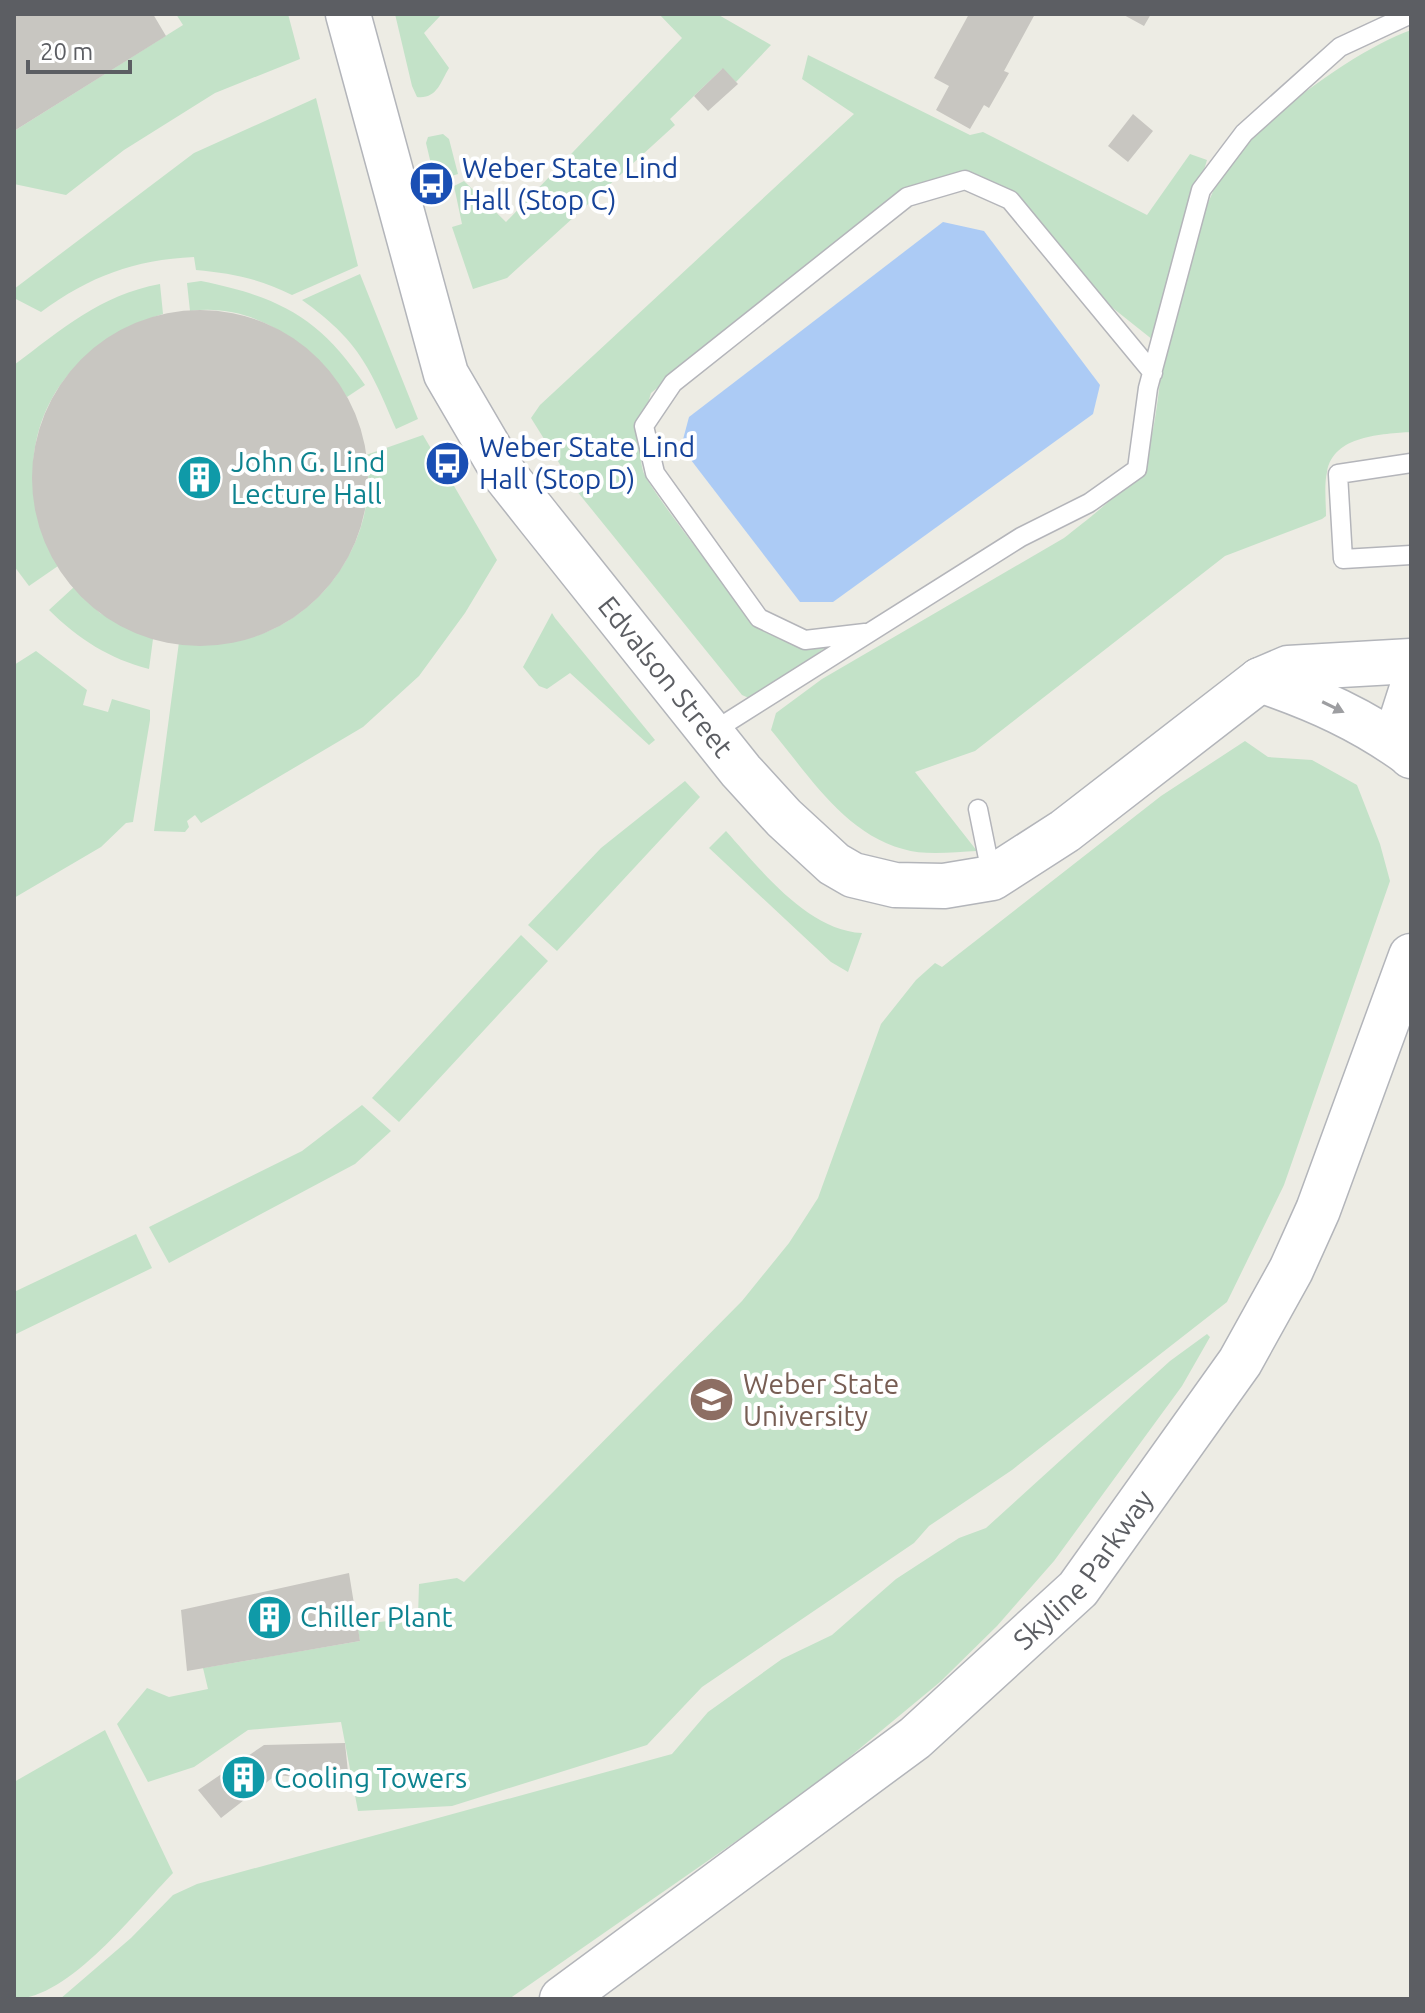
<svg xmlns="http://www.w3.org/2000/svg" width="1425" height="2013" font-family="Ubuntu,sans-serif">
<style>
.green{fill:#c3e2c8}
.water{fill:#accbf5}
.building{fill:#c8c6c1}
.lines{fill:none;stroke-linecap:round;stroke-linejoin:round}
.lane-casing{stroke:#b4b5ba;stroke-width:21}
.secondary-casing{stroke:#b3b5ba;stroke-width:47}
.lane{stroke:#fff;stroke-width:18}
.secondary{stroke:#fff;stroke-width:44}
.oneway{fill:#9d9ea1}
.labels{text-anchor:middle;stroke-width:8;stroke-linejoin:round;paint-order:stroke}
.transit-label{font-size:28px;fill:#164399;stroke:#fff;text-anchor:start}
.culture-label{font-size:28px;fill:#0d838f;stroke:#fff;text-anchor:start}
.street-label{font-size:28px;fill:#5c5e63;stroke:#fff}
.education-label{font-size:28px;fill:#785e54;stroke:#fff;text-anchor:start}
</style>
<rect width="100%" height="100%" fill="#edece4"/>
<path class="green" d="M176,14H288L300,59L215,93L124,150L66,195L14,184V131L183,25Z
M395,14H442L424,33L449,68C440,83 437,99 417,97L412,86Z
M659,14H717L771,45L736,82L722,69L670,119L675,125L507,278L473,289L452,227L462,224L454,186L464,181L506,222L682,38Z
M1411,30V432C1383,434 1333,435 1327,472C1324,485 1326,502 1326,516L1322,519L1225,556L975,751L915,772L977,851C954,852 925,856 903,849C844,833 808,774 771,730L776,713L822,679L1064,538C1087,520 1129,488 1143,463C1157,436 1160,369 1166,337C1176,288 1194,233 1215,187C1241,131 1354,50 1411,30Z
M808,55L970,135L983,132L1147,215L1190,154L1207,160L1153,340L1109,305L1031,217L972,176L911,187L651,393C643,419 636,443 643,471C648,488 746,615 762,626C781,638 804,643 825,648L751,699L742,695L576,490L531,418L540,405L854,114L802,79Z
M316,98L358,266L292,295C260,279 231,273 196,270L194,257C134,260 90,276 41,312L14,298V289L194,153Z
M443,134L449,139L458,174L435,181L426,143L428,137Z
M360,274L418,419L396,429C370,367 358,340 302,300Z
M201,281C280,297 320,318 365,385L347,397C312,346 257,302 190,311L187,283Z
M160,284L163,314C47,350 0,457 58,566L29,586L14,566V365C62,329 100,295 160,284Z
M423,435L433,452L425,457L442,485L450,479L497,560L465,613L419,676L363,727L201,823L195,815L187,821L189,827L185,832L154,831L179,642C205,644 227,645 252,637C327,615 380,532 366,455Z
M74,587L100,613L153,639L149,669C110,659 78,639 49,610Z
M552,613L555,618L655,740L649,745L570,673L547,689L539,686L523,667Z
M36,651L87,690L83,705L108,712L112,699L150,710V720L133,822L126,823L101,847L14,898V665Z
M1245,741L1268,757L1312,760L1357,785L1380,844L1390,881L1284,1185L1227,1302L1012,1470L929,1526L914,1543L702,1687L647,1745L452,1806L358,1811L341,1722L248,1730L194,1767L148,1782L117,1724L147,1688L169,1697L208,1689L203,1668L360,1641L357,1625L418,1617L419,1584L457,1578L464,1582L742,1301L789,1243L818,1198L881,1024L916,980L935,963L942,967L1161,796Z
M685,781L700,797L557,951L528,925L601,848Z
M726,831C760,869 807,930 862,933L848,972L831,962L709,848Z
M521,935L548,961L399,1122L372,1098Z
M362,1105L391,1131L355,1164L169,1263L149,1227L302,1151Z
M136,1234L152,1268L14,1335V1292Z
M1207,1334L1210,1337L1182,1386L1054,1561L997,1626L940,1682L811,1789L509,1999H60L131,1938L173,1895L197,1884L672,1754L708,1712L782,1659L832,1635L896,1579L959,1538L986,1528L1170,1361Z
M105,1730L173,1873C136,1911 69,1999 14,1999V1782Z"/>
<path class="water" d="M943,222L984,231L1100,385L1093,414L833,602H800L681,447L689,417Z"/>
<path class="building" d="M14,14H153L166,36L14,131Z
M969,14H1035L1004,71L1009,73L989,108L984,105L970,129L936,110L949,86L934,78Z
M1122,14H1151L1144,26Z
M723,68L738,84L708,111L694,96Z
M1133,114L1153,131L1128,162L1108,146Z
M32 478a168 168 0 1 1 336 0a168 168 0 1 1-336 0Z
M349,1573L360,1641L187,1671L181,1610Z
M345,1743L349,1782L276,1775L221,1818L198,1790L264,1745Z"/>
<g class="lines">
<defs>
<path id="lane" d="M1411,463L1338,474L1343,559L1411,555
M865,633L805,640L759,618L655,473L644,426L673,383L907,197L965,180L1010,200L1153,373
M712,732L1021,537L1089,503L1137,469L1148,388L1201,190L1244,133L1340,47L1411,14
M978,809L992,878"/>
<g id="secondary">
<path id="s1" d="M348,14L446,374L505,475L539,518L741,771L784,818L834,864L853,875L895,885L944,886L992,878L1065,831L1260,680L1288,668L1411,661"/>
<path d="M1260,680C1316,699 1363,720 1411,755"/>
<path d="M1411,691L1402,719L1411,756"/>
<path id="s2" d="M562,1999L915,1738L1078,1589L1240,1362L1291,1270L1318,1210L1411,956"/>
</g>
</defs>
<use href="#lane" class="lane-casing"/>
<use href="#secondary" class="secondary-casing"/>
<use href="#lane" class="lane"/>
<use href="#secondary" class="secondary"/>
</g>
<defs><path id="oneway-solid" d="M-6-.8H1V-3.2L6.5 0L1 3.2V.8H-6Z" transform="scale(2)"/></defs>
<use class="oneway" href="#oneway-solid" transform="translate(1333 707) rotate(26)"/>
<defs>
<symbol id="bus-disc" viewBox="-11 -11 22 22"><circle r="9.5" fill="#1a4fb4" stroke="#fff"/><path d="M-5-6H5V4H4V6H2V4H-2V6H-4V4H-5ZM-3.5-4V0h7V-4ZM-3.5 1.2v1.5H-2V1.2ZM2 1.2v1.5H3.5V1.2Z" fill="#fff"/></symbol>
<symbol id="building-disc" viewBox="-11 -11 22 22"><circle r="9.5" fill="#0f9aa8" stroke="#fff"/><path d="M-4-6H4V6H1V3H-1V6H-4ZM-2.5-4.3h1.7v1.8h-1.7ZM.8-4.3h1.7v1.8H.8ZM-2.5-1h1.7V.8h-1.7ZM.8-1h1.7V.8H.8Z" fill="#fff"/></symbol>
<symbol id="university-disc" viewBox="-11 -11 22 22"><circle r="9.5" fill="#8d6e63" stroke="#fff"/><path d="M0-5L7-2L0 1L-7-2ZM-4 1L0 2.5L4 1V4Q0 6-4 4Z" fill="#fff"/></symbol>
</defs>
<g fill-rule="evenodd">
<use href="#bus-disc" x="406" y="158" width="51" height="51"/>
<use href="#bus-disc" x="422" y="438" width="51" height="51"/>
<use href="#building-disc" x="174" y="452" width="51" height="51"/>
<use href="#university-disc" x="686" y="1374" width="51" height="51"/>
<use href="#building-disc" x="244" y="1592" width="51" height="51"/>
<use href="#building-disc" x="218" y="1752" width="51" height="51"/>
</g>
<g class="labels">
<g class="transit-label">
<text x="462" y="178">Weber State Lind<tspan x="462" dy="32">Hall (Stop C)</tspan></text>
<text x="479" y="457">Weber State Lind<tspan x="479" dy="32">Hall (Stop D)</tspan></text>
</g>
<g class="culture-label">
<text x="231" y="472">John G. Lind<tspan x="231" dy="32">Lecture Hall</tspan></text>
<text x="300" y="1627">Chiller Plant</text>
<text x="274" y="1788">Cooling Towers</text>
</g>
<g class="street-label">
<text dy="10" stroke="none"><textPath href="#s1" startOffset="748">Edvalson Street</textPath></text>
<text dy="10" stroke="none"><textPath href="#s2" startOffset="678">Skyline Parkway</textPath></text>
</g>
<g class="education-label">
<text x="743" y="1394">Weber State<tspan x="743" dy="32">University</tspan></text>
</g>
</g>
<rect width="1425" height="2013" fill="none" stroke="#5c5e63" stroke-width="32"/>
<path d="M28 60v12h102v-12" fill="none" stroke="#5c5e63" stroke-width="4"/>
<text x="40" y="60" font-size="24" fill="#5c5e63" stroke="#ffffff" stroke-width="6" paint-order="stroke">20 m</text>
</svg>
